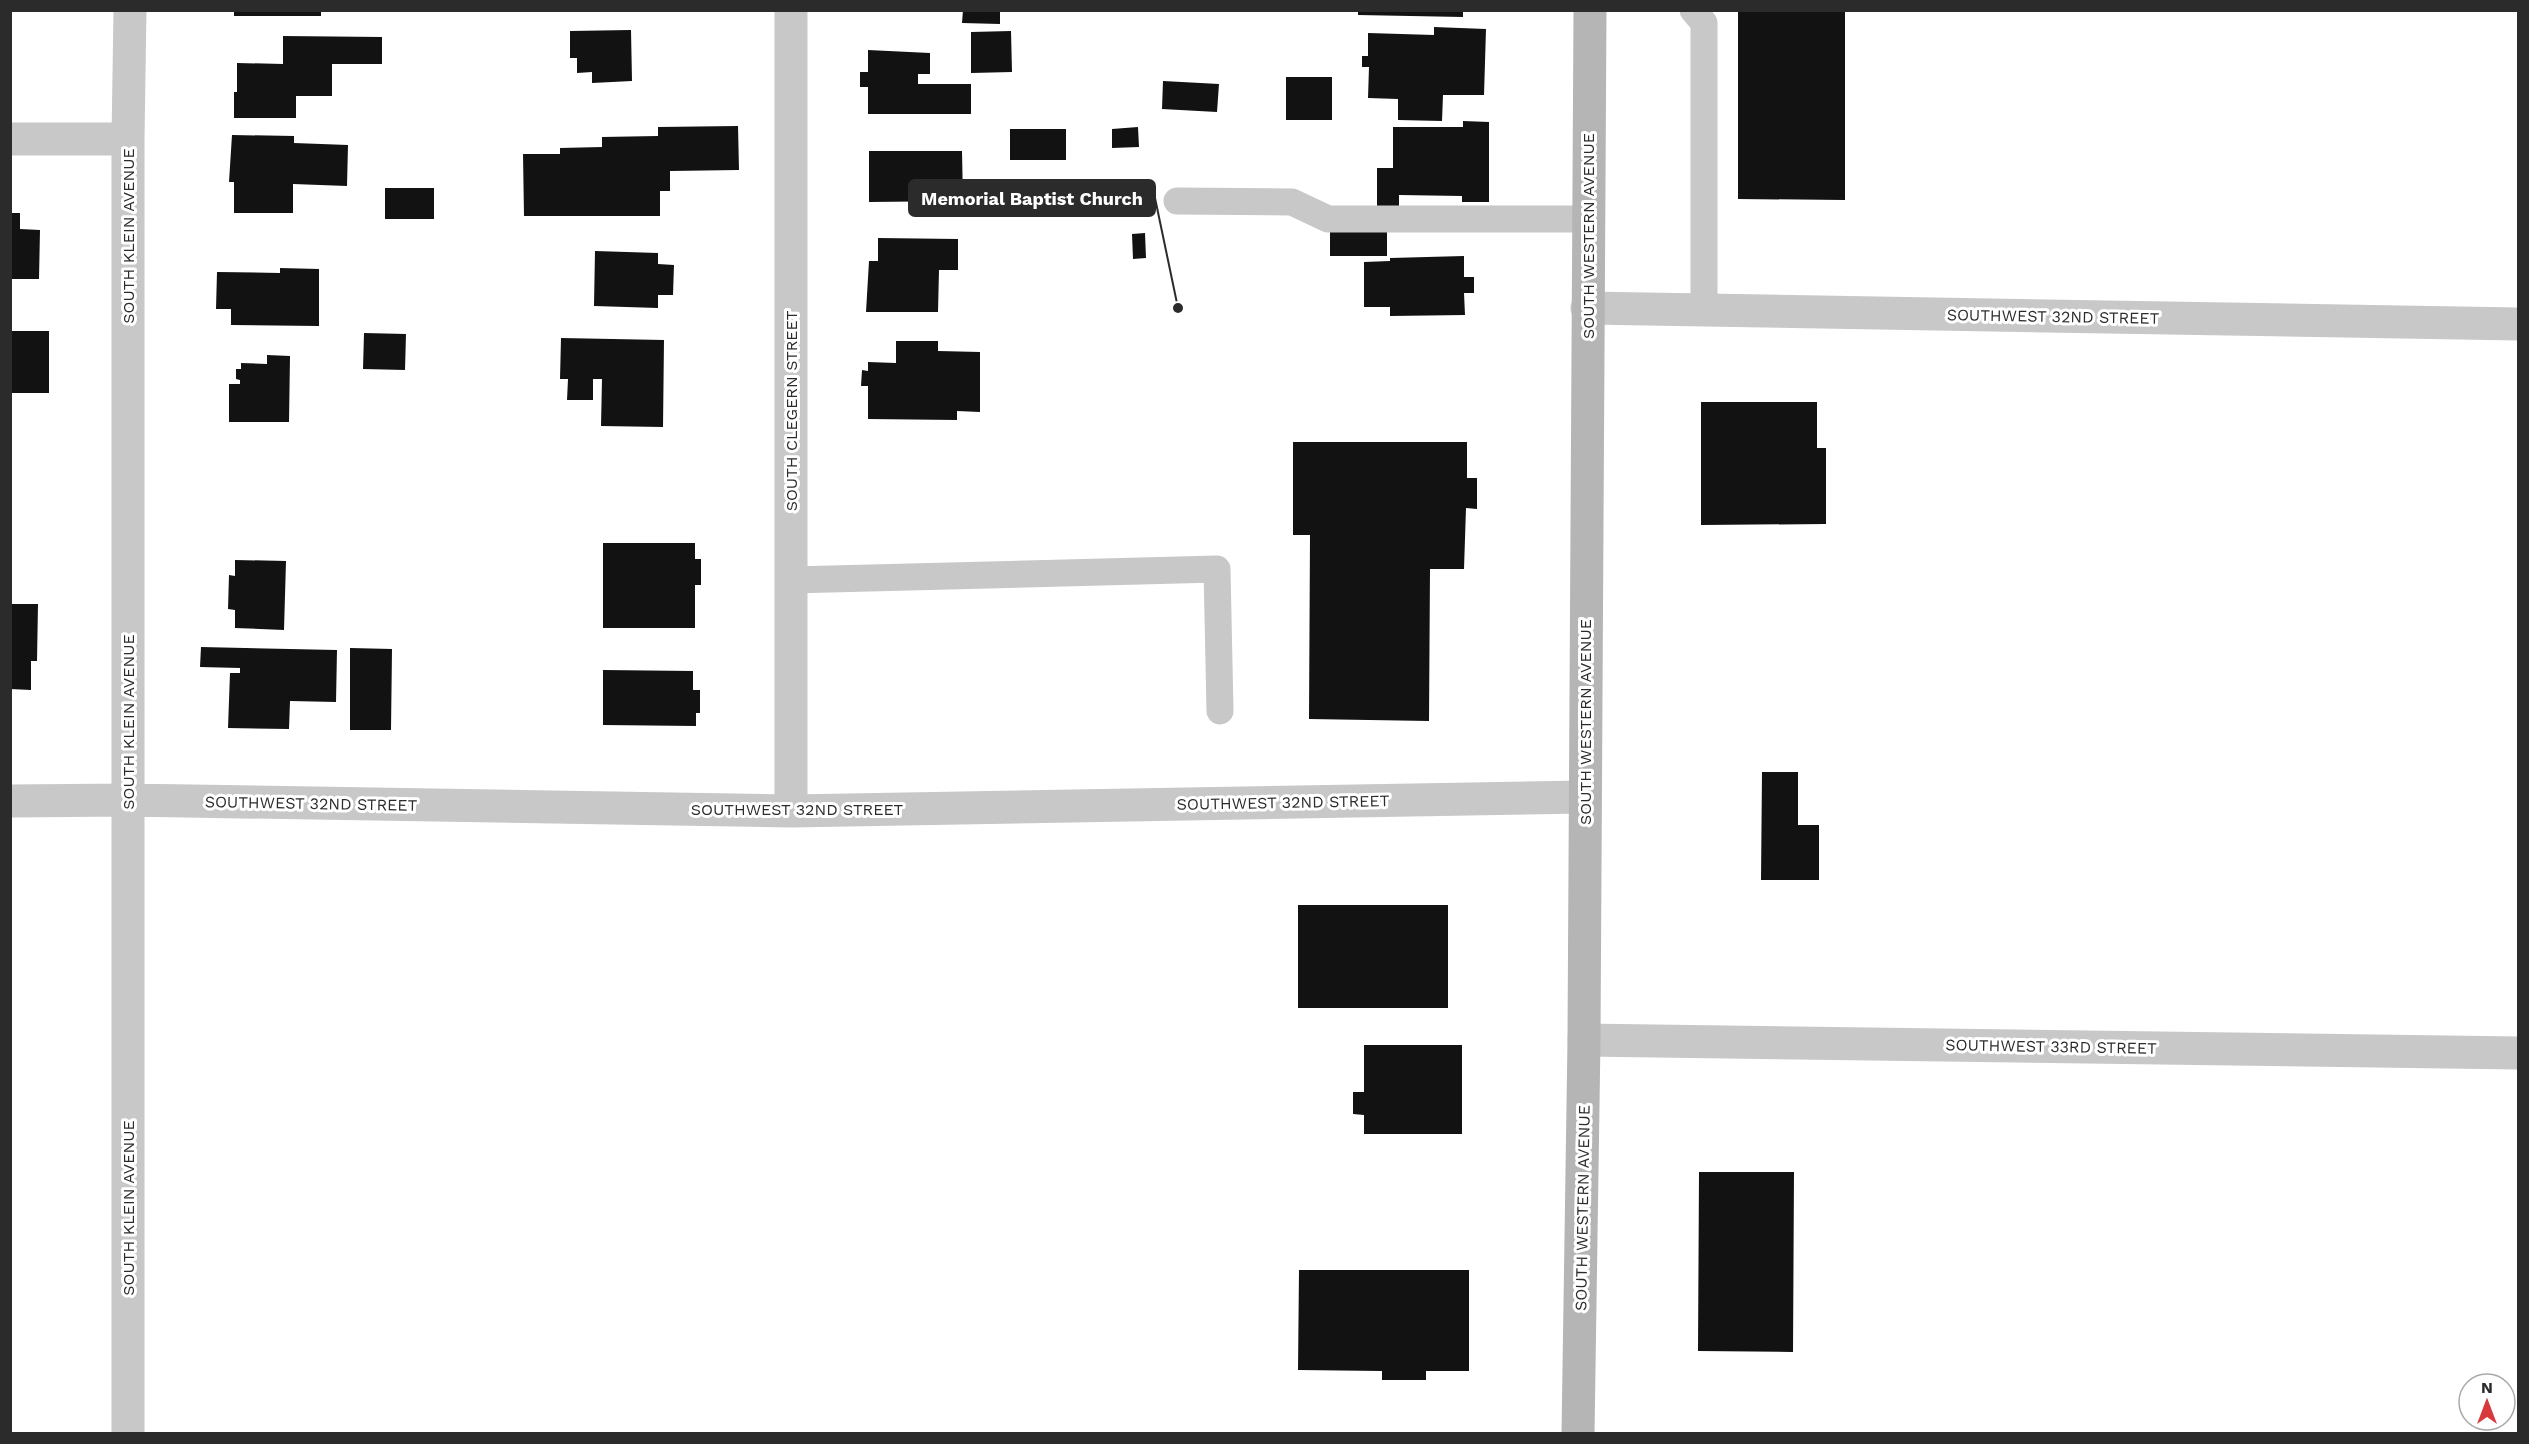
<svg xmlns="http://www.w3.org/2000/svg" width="2529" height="1444" font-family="'Work Sans',sans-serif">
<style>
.building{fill:#121212}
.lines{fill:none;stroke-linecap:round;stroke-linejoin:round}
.service{stroke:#c8c8c8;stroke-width:27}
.minor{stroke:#c8c8c8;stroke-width:33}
.secondary{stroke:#b5b5b5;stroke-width:33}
.labels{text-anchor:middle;stroke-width:6;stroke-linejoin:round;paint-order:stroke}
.street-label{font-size:16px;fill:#2b2b2b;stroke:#fff}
.leader{fill:none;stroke:#2b2b2b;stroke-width:2}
.callout-dot{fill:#2b2b2b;stroke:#fff;stroke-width:2}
.callout{fill:#2b2b2b;stroke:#2b2b2b;stroke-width:2}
.callout-label{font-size:18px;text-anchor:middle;font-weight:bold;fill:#fff}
</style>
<rect width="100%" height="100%" fill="#fff"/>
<path class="building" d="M234,10H321V16H234Z
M963,10H1000V24L962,23Z
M1358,10H1463V17L1358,15Z
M1738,10H1845V200L1738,199Z
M1434,27L1486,29L1484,95H1443L1442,121L1398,120V99L1368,98L1369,67H1362V56H1368V33L1434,35Z
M631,30L632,81L592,83V72L577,73V58H570V31Z
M1011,31L1012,72L971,73V32Z
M283,36L382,37V64H332V96H296V118H234V92H237V63L283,64Z
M868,50L930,53V74H918V84H971V114H868V87H860V72H868Z
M1286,77H1332V120H1286Z
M1163,81L1219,84L1217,112L1162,109Z
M1463,121L1489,122V202H1462V196L1399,195V208H1377V168H1393V127H1463Z
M738,126L739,170L670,171V191H660V216H524L523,154H560V148L602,147V137L658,136V127Z
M1138,127L1139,147L1112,148V129Z
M1010,129H1066V160H1010Z
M232,135L294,136V143L348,145L347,186L293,184V213H234V182H229Z
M869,151H962L963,201L869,202Z
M385,188H434V219H385Z
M10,213H20V229L40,230L39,279H10Z
M1330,230H1387V256H1330Z
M1145,233L1146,258L1133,259L1132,234Z
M878,238L958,239V270H939L938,312H866L869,261H878Z
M595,251L658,253V264L674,265L673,295H658V308L594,306Z
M1464,256V277H1474V293H1464L1465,315L1390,316V307H1364V262L1390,261V258Z
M280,268L319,269V326L231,325V309H216L217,272L280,273Z
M10,331H49V393H10Z
M364,333L406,334L405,370L363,369Z
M561,338L664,340L663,427L601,426L602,379H593V400H567L568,379H560Z
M896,341H938V351L980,352V412L957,411V420L868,419V386H861L862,370L868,371V362L896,363Z
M267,355L290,356L289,422H229V384H240V380L236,379V369H241V363L267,364Z
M1701,402H1817V448H1826V524L1701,525Z
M1293,442H1467V478H1477V509L1466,508L1464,569H1430L1429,721L1309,719L1310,535H1293Z
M603,543H695V559H701V585H695V628H603Z
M235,560L286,561L284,630L235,628V610L228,609L229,575L235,576Z
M10,604H38L37,661H31V690L10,689Z
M201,647L337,650L336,702L290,701L289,729L228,728L230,673H240V668L200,667Z
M350,648L392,649L391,730H350Z
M603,670L693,671V690H700V713H696V726L603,725Z
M1762,772H1798V825H1819V880H1761Z
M1298,905H1448V1008H1298Z
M1364,1045H1462V1134H1364V1115L1353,1114V1092H1364Z
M1699,1172H1794L1793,1352L1698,1351Z
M1299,1270H1469V1371H1426V1380H1382V1371L1298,1370Z"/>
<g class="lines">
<path class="service" d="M1693,10L1704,23V310
M1177,201L1292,202L1328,219H1588
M791,580L1217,569L1220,711"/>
<path class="minor" d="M791,10V811
M10,139H128
M1587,308L2518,324
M10,801L128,800L791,811L1584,797
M1584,1040L2518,1053
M128,1434V139L130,10"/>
<path class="secondary" d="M1578,1434L1584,1040L1590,10"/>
</g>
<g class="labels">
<g class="street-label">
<text transform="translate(128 236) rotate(-90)" y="6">SOUTH KLEIN AVENUE</text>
<text transform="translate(1588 236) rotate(-90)" y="6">SOUTH WESTERN AVENUE</text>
<text transform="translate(2053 316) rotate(1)" y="6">SOUTHWEST 32ND STREET</text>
<text transform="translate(791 411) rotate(-90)" y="6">SOUTH CLEGERN STREET</text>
<text transform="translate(128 722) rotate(-90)" y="6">SOUTH KLEIN AVENUE</text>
<text transform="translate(1585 722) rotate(-90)" y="6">SOUTH WESTERN AVENUE</text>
<text transform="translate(1283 802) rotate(-1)" y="6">SOUTHWEST 32ND STREET</text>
<text transform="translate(311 803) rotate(1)" y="6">SOUTHWEST 32ND STREET</text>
<text x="797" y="815">SOUTHWEST 32ND STREET</text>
<text transform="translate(2051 1046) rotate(1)" y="6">SOUTHWEST 33RD STREET</text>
<text transform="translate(128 1208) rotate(-90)" y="6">SOUTH KLEIN AVENUE</text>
<text transform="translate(1582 1208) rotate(-89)" y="6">SOUTH WESTERN AVENUE</text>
</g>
</g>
<path class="leader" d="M1178 308L1155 198"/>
<circle class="callout-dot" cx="1178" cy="308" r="6"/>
<rect class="callout" x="909" y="180" width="246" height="36" rx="6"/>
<g class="callout-label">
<text x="1032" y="205">Memorial Baptist Church</text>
</g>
<rect width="2529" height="1444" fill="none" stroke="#2b2b2b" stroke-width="24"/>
<g transform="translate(2487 1402)"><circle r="28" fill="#ffffff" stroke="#aaaaaa" stroke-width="1.5"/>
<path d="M0-4.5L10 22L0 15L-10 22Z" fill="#d7393d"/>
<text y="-9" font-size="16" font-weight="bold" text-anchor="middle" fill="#2b2b2b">N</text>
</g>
</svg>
